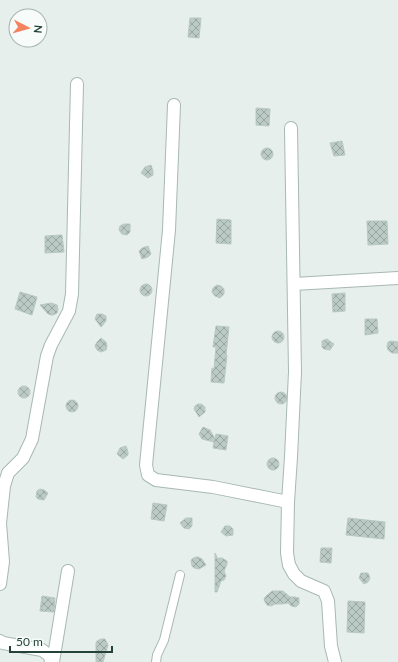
<svg xmlns="http://www.w3.org/2000/svg" width="398" height="662" font-family="Lato,sans-serif">
<style>
.building{fill:url(#building-cross-hatch);stroke:#b8c9c2}
.lines{fill:none;stroke-linecap:round;stroke-linejoin:round}
.lane-casing{stroke:#a8b8b2;stroke-width:10}
.street-casing{stroke:#a8b8b2;stroke-width:14}
.lane{stroke:#fff;stroke-width:8}
.street{stroke:#fff;stroke-width:12}
</style>
<defs>
<pattern id="building-cross-hatch" width="8" height="8" patternUnits="userSpaceOnUse"><rect width="8" height="8" fill="#bbcac4"/><path d="M0 0l8 8M0 8l8-8" fill="none" stroke="#98a6a0"/></pattern>
</defs>
<rect width="100%" height="100%" fill="#e6efeb"/>
<path class="building" d="M190,18H201L199,38L188,37Z
M256,108L270,109L269,126L256,125Z
M342,141L345,155L334,156L330,143Z
M261 154a6 6 0 1 1 12 0a6 6 0 1 1-12 0Z
M151,165L153,171V175L148,178L141,173L145,167Z
M217,219L231,220V244L216,243Z
M367,221H387L388,244L368,245Z
M124,224H130V232L127,235L122,234L119,230L120,226Z
M62,235L64,252L45,253V236Z
M148,246L151,254L148,257L142,259L139,251L142,248Z
M140 290a6 6 0 1 1 12 0a6 6 0 1 1-12 0Z
M217,285L221,286L224,289V294L220,298L215,296L212,292L213,288Z
M20,292L37,297L32,315L15,309Z
M345,293V311L333,312L332,294Z
M51,303L57,305L58,309L57,313L53,315H51L48,314L40,305Z
M97,314H102L106,316V321L101,327L95,319Z
M365,319H377L378,333L365,335Z
M216,326L229,327L226,355H227L224,383L211,382L212,368L214,369L216,347H213Z
M272 337a6 6 0 1 1 12 0a6 6 0 1 1-12 0Z
M101,338L106,342L107,346L106,350L101,352L97,350L95,346L97,342Z
M327,339L334,344L330,350L324,349L322,347V341Z
M391,341L398,342V353H392L388,350L387,346L388,342Z
M18 392a6 6 0 1 1 12 0a6 6 0 1 1-12 0Z
M275 398a6 6 0 1 1 12 0a6 6 0 1 1-12 0Z
M66 406a6 6 0 1 1 12 0a6 6 0 1 1-12 0Z
M198,404H201L205,407V412L199,417L194,409L195,406Z
M203,427L210,430L215,439L216,434L228,436L226,450L213,448L214,442L202,439L199,434Z
M126,446L128,452V455L123,459L117,454L120,448Z
M267 464a6 6 0 1 1 12 0a6 6 0 1 1-12 0Z
M40,489L44,490L48,493L44,500L38,499L36,497L37,491Z
M153,503L167,505L164,521L151,519Z
M186,518H192V526L189,529L184,528L180,523Z
M348,518L385,522L384,539L346,535Z
M225,526H230L233,529V535L226,536L221,532Z
M321,548H332L331,563L320,562Z
M215,553L218,559L219,558H222L227,561V564L224,571L226,576L224,580L221,581L217,592H215Z
M196,557H198L202,559L206,565L199,569L194,568L192,566L191,561L192,559Z
M361,573H368L370,578L368,582L364,584L359,578Z
M272,591H283L290,597H295L299,598V604L296,607L291,606L288,603L282,604H275L271,606L267,605L264,600L265,597Z
M42,596L55,598L54,612L40,611Z
M348,601L365,602L364,633L347,632Z
M101,639H105L108,645L103,662H96V643L97,641Z"/>
<g class="lines">
<defs>
<path id="lane" d="M156,662L157,655L164,640L180,575"/>
<path id="street" d="M174,105L169,230L146,465L148,475L156,480L213,487L288,502
M291,128L295,372L291,457L288,502L287,553L289,565L294,574L301,581L324,591L328,601L331,646L335,662
M294,284L398,278
M0,584L3,562L0,523L4,486L8,473L23,458L32,439L47,356L51,345L69,311L72,294L77,84
M0,641L3,643L42,650L50,656L51,662
M53,662L68,571"/>
</defs>
<use href="#lane" class="lane-casing"/>
<use href="#street" class="street-casing"/>
<use href="#lane" class="lane"/>
<use href="#street" class="street"/>
</g>
<g transform="translate(28 28) rotate(96)"><circle r="19" fill="#f7fbf9" stroke="#a3b1ad"/>
<path d="M0-3L7 15L0 10L-7 15Z" fill="#f4845f"/>
<text y="-6" font-size="11" font-weight="bold" text-anchor="middle" fill="#24423a">N</text>
</g>
<path d="M10 646v6h102v-6" fill="none" stroke="#24423a" stroke-width="2"/>
<text x="16" y="646" font-size="12" fill="#24423a" stroke="#f7fbf9" stroke-width="3" paint-order="stroke">50 m</text>
</svg>
